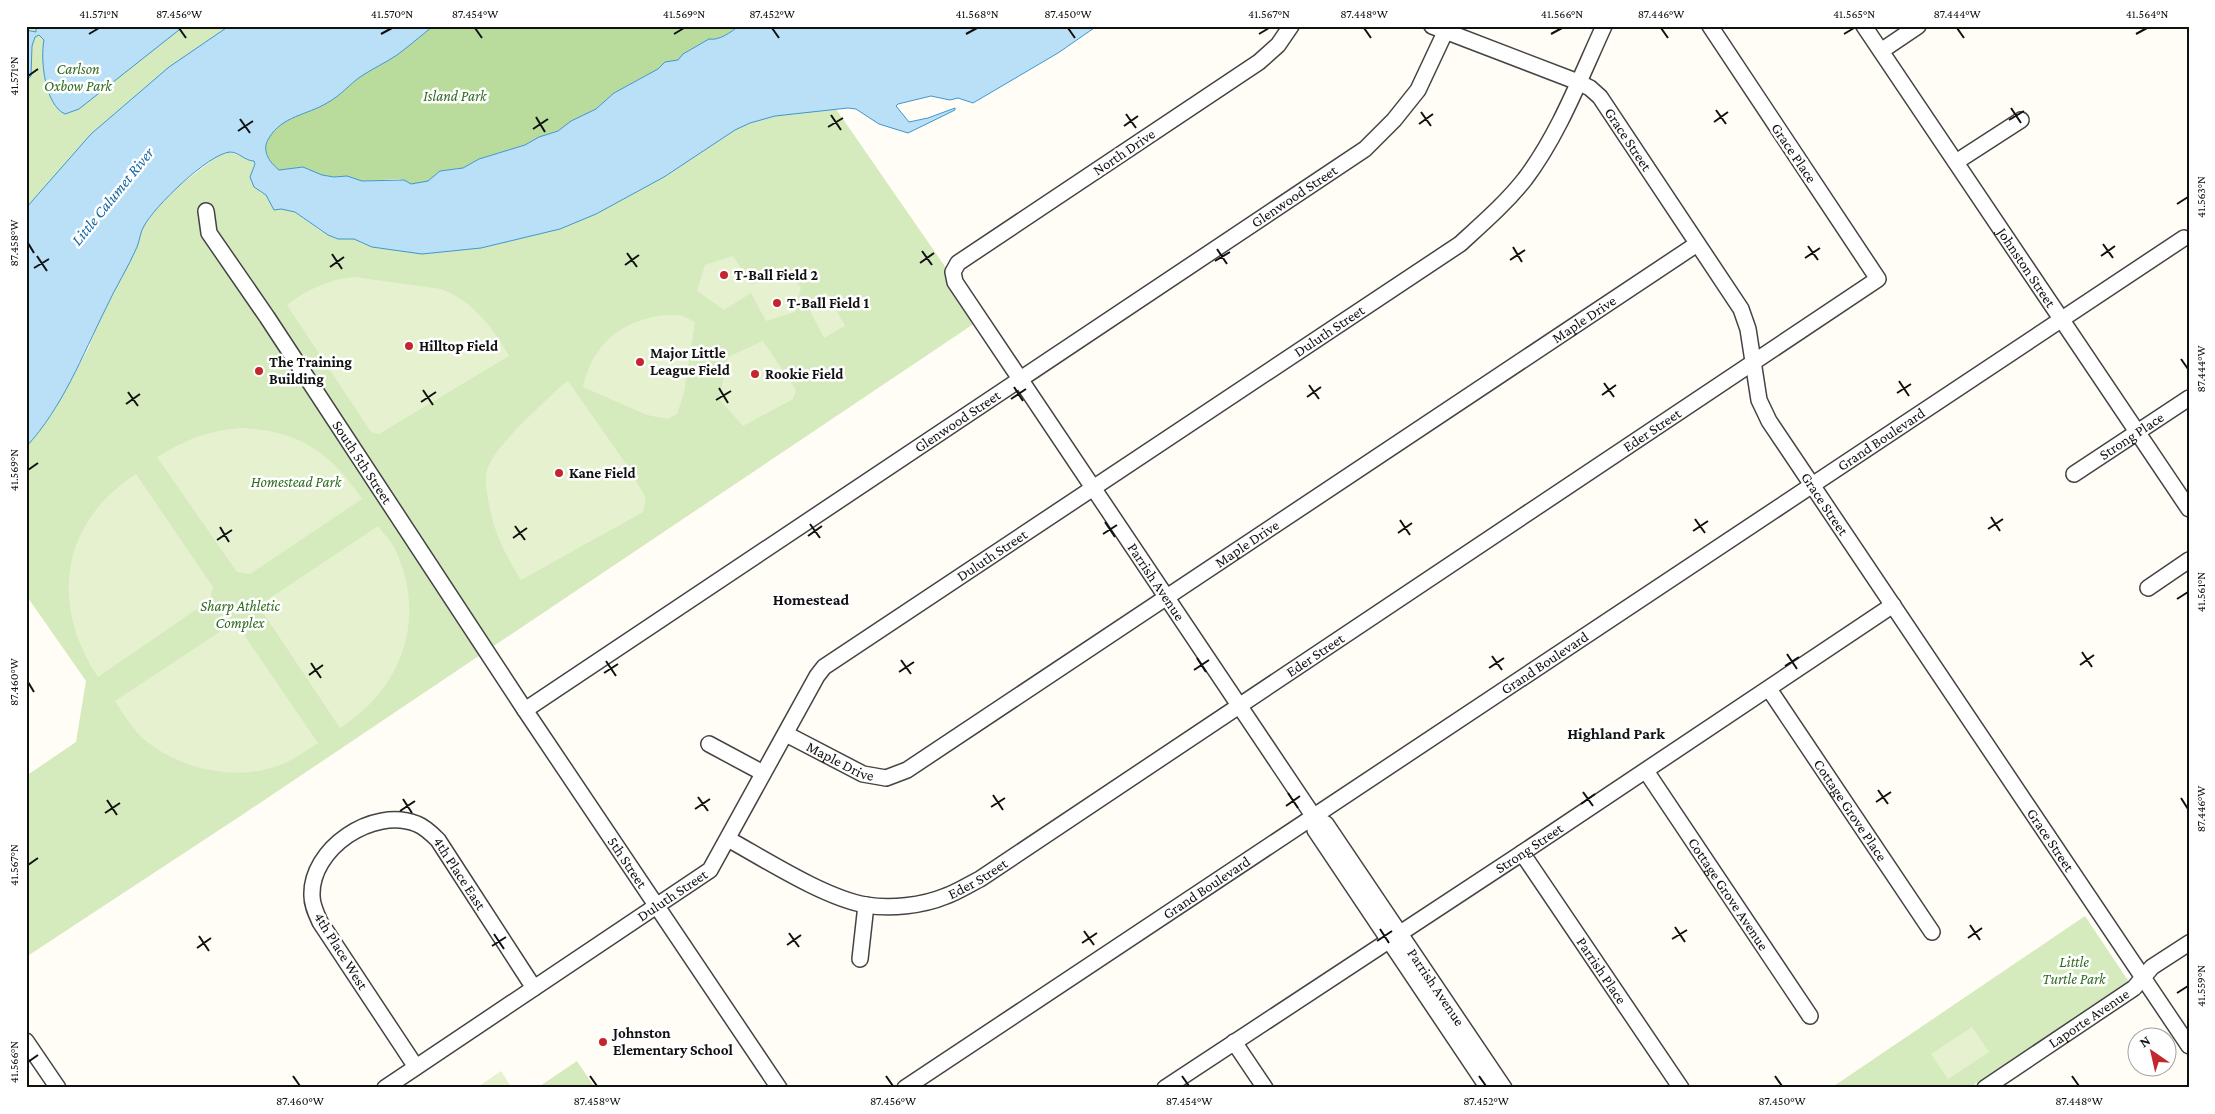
<svg xmlns="http://www.w3.org/2000/svg" width="2215" height="1114" font-family="'Crimson Pro',serif">
<style>
.green{fill:#d5ebbd}
.forest{fill:#b9dc9c}
.pitch{fill:#e6f2cf}
.water{fill:#b9e0f7;stroke:#3f96cf}
.lines{fill:none;stroke-linecap:round;stroke-linejoin:round}
.minor-casing{stroke:#444;stroke-width:18}
.minor{stroke:#fff;stroke-width:15}
.ticks{fill:none;stroke:#111;stroke-width:2}
.poi-dot{fill:#c4262e;stroke:#fff;stroke-width:2}
.labels{text-anchor:middle;stroke-width:5;stroke-linejoin:round;paint-order:stroke}
.park-label{font-size:15px;font-style:italic;fill:#2f6b1f;stroke:#fff}
.street-label{font-size:15px;fill:#111;stroke:#fff}
.poi-label{font-size:15px;font-weight:bold;fill:#111;stroke:#fff;text-anchor:start}
.water-label{font-size:16px;font-style:italic;fill:#1768a6;stroke:#fff}
.neighbourhood-label{font-size:16px;font-weight:bold;fill:#111;stroke:#fff}
.neatline{fill:none;stroke:#111;stroke-width:2}
.ticks-label{font-size:12px;text-anchor:middle;fill:#111}
</style>
<rect width="100%" height="100%" fill="#fffdf5"/>
<path class="green" d="M26,26H229L169,67L91,134L26,208Z
M836,109L946,268L947,283L975,323L245,813L26,957V776L76,742L86,681L26,595V447L52,414L88,349L98,324L137,246L143,226L154,212L175,189L219,155L230,152L254,161L255,164L252,171L260,192L266,195L274,210L281,209L295,212L321,231L338,239H354L372,247L423,254L481,248L560,229L596,214L664,177L735,130L750,123L775,116Z
M2085,916L2129,982L1969,1088H1831Z
M577,1061L595,1088H537Z"/>
<path class="forest" d="M433,26H739C731,32 719,41 709,39L683,54L678,60L665,62L658,69L614,93L596,109L572,121L558,131L540,137L525,145L479,159L463,168L440,171L428,181L419,184H411L404,180L398,179L362,181L347,176L335,177L322,175L303,167L279,170C269,162 261,151 269,138C282,116 307,115 327,103C340,96 349,85 360,77C372,69 385,63 397,55C409,46 421,36 433,26Z"/>
<path class="pitch" d="M733,256L752,285L780,268L801,287L795,312L766,321L751,293L724,310L697,291L705,265Z
M354,277L441,289C473,301 493,328 509,356L379,434L371,432L287,305C306,290 330,279 354,277Z
M826,292L845,326L824,338L806,303Z
M665,315H681L695,322L684,393L677,414L668,419L647,415L583,387C593,343 621,321 665,315Z
M763,341L796,390L793,399L743,426L719,399L728,357Z
M568,381L626,464L646,498L643,512L521,580C504,552 493,531 488,499C486,487 484,476 489,465C499,442 543,404 562,385Z
M240,428C297,430 330,451 362,499L250,574L237,572L157,457C186,440 206,431 240,428Z
M136,474L213,587L210,600L98,677C49,603 61,523 136,474Z
M378,526C383,533 390,540 394,547C428,617 403,688 340,728L264,614L267,600Z
M227,627L240,629L318,743C308,749 299,756 289,761C244,784 182,771 145,740C132,729 124,715 115,701Z
M1972,1027L1989,1052L1948,1079L1931,1054Z
M501,1071L512,1088H476Z"/>
<path class="water" d="M36,26H184L79,109L65,114C45,105 40,60 44,40L39,35L35,37L32,46L31,76L26,81V30L36,32Z
M229,26H433C421,36 409,46 397,55C385,63 372,69 360,77C349,85 340,96 327,103C307,115 282,116 269,138C261,150 269,162 279,170L303,167L322,175L334,177L347,176L362,181L404,180L411,184L428,181L440,171L463,168L479,159L525,145L539,137L558,131L571,121L596,109L614,93L658,69L665,62L678,60L683,54L709,39C719,41 731,32 739,26H1097L1058,53L973,103L958,98L950,100L931,96L898,104L896,106L909,122L928,118L955,108V110L908,133L879,124L856,109L848,108L775,116L750,123L735,130L664,177L596,214L560,229L481,248L422,254L372,247L354,239H338L328,235L295,212L281,209L274,210L266,195L254,187L250,177L255,164L254,161C245,161 239,152 230,152C208,154 154,207 144,226C140,232 140,240 137,247C128,268 115,288 106,308C82,356 63,407 26,447V208L91,134L169,67Z"/>
<g class="lines">
<defs>
<g id="minor">
<path id="s1" d="M1291,26L1278,45L1259,62L958,263L953,272L955,282L1314,817L1326,824L1504,1088"/>
<path id="s2" d="M1432,26L1578,82L1590,88L1600,97L1741,309L1748,329L1759,400L1769,421L2189,1046"/>
<path id="s3" d="M1864,26L2189,509"/>
<path d="M1881,51L1918,26"/>
<path d="M1956,162L2021,120"/>
<path id="s4" d="M206,211L209,233L267,317L525,710L779,1088"/>
<path id="s5" d="M2074,474L2189,398"/>
<path d="M2148,588L2189,560"/>
<path id="s6" d="M1769,689L1932,932"/>
<path id="s7" d="M525,710L1365,149L1394,120L1418,90L1448,26"/>
<path id="s8" d="M786,734L863,774L886,778L907,770L1697,244"/>
<path d="M709,744L763,773"/>
<path id="s9" d="M1646,771L1810,1016"/>
<path d="M1314,817L1315,830L1488,1088"/>
<path id="s10" d="M728,839C766,860 825,898 866,905C890,909 922,906 946,896C957,892 968,885 980,879L1878,279L1710,26"/>
<path id="s11" d="M1522,853L1681,1088"/>
<path d="M860,959L866,905"/>
<path d="M26,1041L58,1088"/>
<path d="M1234,1042L1265,1088"/>
<path id="s12" d="M416,1067L320,922C316,913 312,905 312,896C310,849 373,806 417,824C425,827 432,834 438,840L534,988"/>
<path id="s13" d="M385,1088L710,870L817,676L824,667L1460,244C1483,223 1506,203 1525,179C1559,134 1580,78 1604,26"/>
<path id="s14" d="M905,1088L2184,238"/>
<path id="s15" d="M1165,1088L1522,853L1893,605"/>
<path id="s16" d="M1985,1088L2134,988L2152,967L2189,943"/>
</g>
</defs>
<use href="#minor" class="minor-casing"/>
<use href="#minor" class="minor"/>
</g>
<path class="ticks" d="M179,28L186,38M475,28L482,38M772,28L779,38M1068,28L1075,38M1364,28L1371,38M1661,28L1668,38M1957,28L1964,38M89,34L99,28M381,34L392,28M674,34L684,28M966,34L977,28M1259,34L1269,28M1551,34L1562,28M1844,34L1854,28M2136,34L2147,28M28,76L38,69M2011,108L2021,123M1716,110L1726,124M1421,112L1431,126M1126,114L1136,128M831,115L841,130M536,117L545,132M240,119L250,133M2009,120L2024,111M1714,122L1728,112M1419,124L1433,114M1124,126L1138,116M828,127L843,118M533,129L548,119M238,131L253,121M2177,204L2188,197M28,243L34,253M2103,244L2113,258M1808,246L1818,260M1513,247L1522,262M1217,249L1227,264M922,251L932,265M627,253L637,267M332,254L342,269M37,256L47,271M2101,256L2115,246M1805,258L1820,248M1510,260L1525,250M1215,261L1230,252M920,263L934,253M625,265L639,255M330,267L344,257M34,268L49,259M2181,359L2188,369M1899,381L1909,396M1604,383L1614,397M1309,385L1319,399M1014,387L1023,401M719,388L728,403M423,390L433,405M128,392L138,406M1897,393L1911,384M1602,395L1616,385M1307,397L1321,387M1011,399L1026,389M716,400L731,391M421,402L436,392M126,404L140,394M28,470L38,463M1991,517L2000,531M1695,519L1705,533M1400,520L1410,535M1105,522L1115,537M810,524L820,538M515,526L525,540M220,527L229,542M1988,529L2003,519M1693,531L1708,521M1398,533L1412,523M1103,534L1117,525M808,536L822,526M513,538L527,528M217,540L232,530M2177,599L2188,592M2082,652L2092,667M1787,654L1797,669M1492,656L1502,670M1197,658L1206,672M901,660L911,674M606,661L616,676M311,663L321,678M2080,665L2094,655M1785,666L1799,657M1489,668L1504,658M1194,670L1209,660M899,672L914,662M604,673L618,664M309,675L323,665M28,682L34,692M1878,790L1888,804M1583,792L1593,806M1288,793L1298,808M993,795L1003,810M698,797L708,811M2181,798L2188,809M403,799L412,813M107,800L117,815M1876,802L1891,792M1581,804L1595,794M1286,806L1300,796M991,807L1005,798M695,809L710,799M400,811L415,801M105,813L120,803M28,865L38,858M1970,925L1980,940M1675,927L1685,942M1380,929L1389,943M1084,931L1094,945M789,933L799,947M494,934L504,949M199,936L209,951M1968,938L1982,928M1672,939L1687,930M1377,941L1392,931M1082,943L1097,933M787,945L801,935M492,946L506,937M197,948L211,938M2177,993L2188,986M28,1062L38,1055M293,1076L300,1086M590,1076L597,1086M886,1076L893,1086M1182,1076L1189,1086M1479,1076L1486,1086M1775,1076L1782,1086M2072,1076L2079,1086"/>
<g class="poi-dot">
<circle cx="724" cy="275" r="5"/>
<circle cx="777" cy="303" r="5"/>
<circle cx="409" cy="346" r="5"/>
<circle cx="640" cy="362" r="5"/>
<circle cx="259" cy="371" r="5"/>
<circle cx="755" cy="374" r="5"/>
<circle cx="559" cy="473" r="5"/>
<circle cx="603" cy="1042" r="5"/>
</g>
<g class="labels">
<g class="park-label">
<text x="78" y="74">Carlson<tspan x="78" dy="17">Oxbow Park</tspan></text>
<text x="455" y="101">Island Park</text>
<text x="296" y="487">Homestead Park</text>
<text x="240" y="611">Sharp Athletic<tspan x="240" dy="17">Complex</tspan></text>
<text x="2074" y="967">Little<tspan x="2074" dy="17">Turtle Park</tspan></text>
</g>
<g class="street-label">
<text dy="5" stroke="none"><textPath href="#s2" startOffset="234">Grace Street</textPath></text>
<text transform="translate(1124 152) rotate(-34)" y="5">North Drive</text>
<text transform="translate(1794 153) rotate(56)" y="5">Grace Place</text>
<text dy="5" stroke="none"><textPath href="#s7" startOffset="925">Glenwood Street</textPath></text>
<text dy="5" stroke="none"><textPath href="#s3" startOffset="291">Johnston Street</textPath></text>
<text dy="5" stroke="none"><textPath href="#s8" startOffset="946">Maple Drive</textPath></text>
<text dy="5" stroke="none"><textPath href="#s13" startOffset="1231">Duluth Street</textPath></text>
<text dy="5" stroke="none"><textPath href="#s7" startOffset="520">Glenwood Street</textPath></text>
<text dy="5" stroke="none"><textPath href="#s10" startOffset="1081">Eder Street</textPath></text>
<text dy="5" stroke="none"><textPath href="#s5" startOffset="69">Strong Place</textPath></text>
<text dy="5" stroke="none"><textPath href="#s14" startOffset="1172">Grand Boulevard</textPath></text>
<text dy="5" stroke="none"><textPath href="#s4" startOffset="298">South 5th Street</textPath></text>
<text dy="5" stroke="none"><textPath href="#s2" startOffset="654">Grace Street</textPath></text>
<text dy="5" stroke="none"><textPath href="#s8" startOffset="541">Maple Drive</textPath></text>
<text dy="5" stroke="none"><textPath href="#s13" startOffset="826">Duluth Street</textPath></text>
<text dy="5" stroke="none"><textPath href="#s1" startOffset="792">Parrish Avenue</textPath></text>
<text dy="5" stroke="none"><textPath href="#s10" startOffset="676">Eder Street</textPath></text>
<text dy="5" stroke="none"><textPath href="#s14" startOffset="768">Grand Boulevard</textPath></text>
<text dy="5" stroke="none"><textPath href="#s8" startOffset="61">Maple Drive</textPath></text>
<text dy="5" stroke="none"><textPath href="#s6" startOffset="146">Cottage Grove Place</textPath></text>
<text dy="5" stroke="none"><textPath href="#s2" startOffset="1059">Grace Street</textPath></text>
<text dy="5" stroke="none"><textPath href="#s15" startOffset="436">Strong Street</textPath></text>
<text dy="5" stroke="none"><textPath href="#s4" startOffset="778">5th Street</textPath></text>
<text dy="5" stroke="none"><textPath href="#s12" startOffset="414">4th Place East</textPath></text>
<text dy="5" stroke="none"><textPath href="#s10" startOffset="271">Eder Street</textPath></text>
<text dy="5" stroke="none"><textPath href="#s14" startOffset="362">Grand Boulevard</textPath></text>
<text dy="5" stroke="none"><textPath href="#s9" startOffset="148">Cottage Grove Avenue</textPath></text>
<text dy="5" stroke="none"><textPath href="#s13" startOffset="346">Duluth Street</textPath></text>
<text transform="translate(341 951) rotate(58)" y="5">4th Place West</text>
<text dy="5" stroke="none"><textPath href="#s11" startOffset="142">Parrish Place</textPath></text>
<text dy="5" stroke="none"><textPath href="#s1" startOffset="1286">Parrish Avenue</textPath></text>
<text dy="5" stroke="none"><textPath href="#s16" startOffset="125">Laporte Avenue</textPath></text>
</g>
<g class="poi-label">
<text x="734" y="280">T-Ball Field 2</text>
<text x="787" y="308">T-Ball Field 1</text>
<text x="419" y="351">Hilltop Field</text>
<text x="650" y="358">Major Little<tspan x="650" dy="17">League Field</tspan></text>
<text x="269" y="367">The Training<tspan x="269" dy="17">Building</tspan></text>
<text x="765" y="379">Rookie Field</text>
<text x="569" y="478">Kane Field</text>
<text x="613" y="1038">Johnston<tspan x="613" dy="17">Elementary School</tspan></text>
</g>
<g class="water-label">
<text transform="translate(112 196) rotate(-51)" y="6">Little Calumet River</text>
</g>
<g class="neighbourhood-label">
<text x="811" y="605">Homestead</text>
<text x="1616" y="739">Highland Park</text>
</g>
</g>
<rect width="2215" height="1114" fill="none" stroke="#ffffff" stroke-width="55"/>
<g transform="translate(2152 1052) rotate(326)"><circle r="24" fill="#ffffff" stroke="#a0a0a0"/>
<path d="M0-4L9 19L0 12L-9 19Z" fill="#c4262e"/>
<text y="-8" font-size="14" font-weight="bold" text-anchor="middle" fill="#111111">N</text>
</g>
<rect x="28" y="28" width="2160" height="1058" class="neatline"/>
<g class="ticks-label">
<text x="99" y="18">41.571°N</text>
<text x="179" y="18">87.456°W</text>
<text x="392" y="18">41.570°N</text>
<text x="475" y="18">87.454°W</text>
<text x="684" y="18">41.569°N</text>
<text x="772" y="18">87.452°W</text>
<text x="977" y="18">41.568°N</text>
<text x="1068" y="18">87.450°W</text>
<text x="1269" y="18">41.567°N</text>
<text x="1364" y="18">87.448°W</text>
<text x="1562" y="18">41.566°N</text>
<text x="1661" y="18">87.446°W</text>
<text x="1854" y="18">41.565°N</text>
<text x="1957" y="18">87.444°W</text>
<text x="2147" y="18">41.564°N</text>
<text transform="translate(14 76) rotate(-90)" y="4">41.571°N</text>
<text transform="translate(2201 197) rotate(-90)" y="4">41.563°N</text>
<text transform="translate(14 243) rotate(-90)" y="4">87.458°W</text>
<text transform="translate(2201 369) rotate(-90)" y="4">87.444°W</text>
<text transform="translate(14 470) rotate(-90)" y="4">41.569°N</text>
<text transform="translate(2201 592) rotate(-90)" y="4">41.561°N</text>
<text transform="translate(14 682) rotate(-90)" y="4">87.460°W</text>
<text transform="translate(2201 809) rotate(-90)" y="4">87.446°W</text>
<text transform="translate(14 865) rotate(-90)" y="4">41.567°N</text>
<text transform="translate(2201 986) rotate(-90)" y="4">41.559°N</text>
<text transform="translate(14 1062) rotate(-90)" y="4">41.566°N</text>
<text x="300" y="1105">87.460°W</text>
<text x="597" y="1105">87.458°W</text>
<text x="893" y="1105">87.456°W</text>
<text x="1189" y="1105">87.454°W</text>
<text x="1486" y="1105">87.452°W</text>
<text x="1782" y="1105">87.450°W</text>
<text x="2079" y="1105">87.448°W</text>
</g>
</svg>
